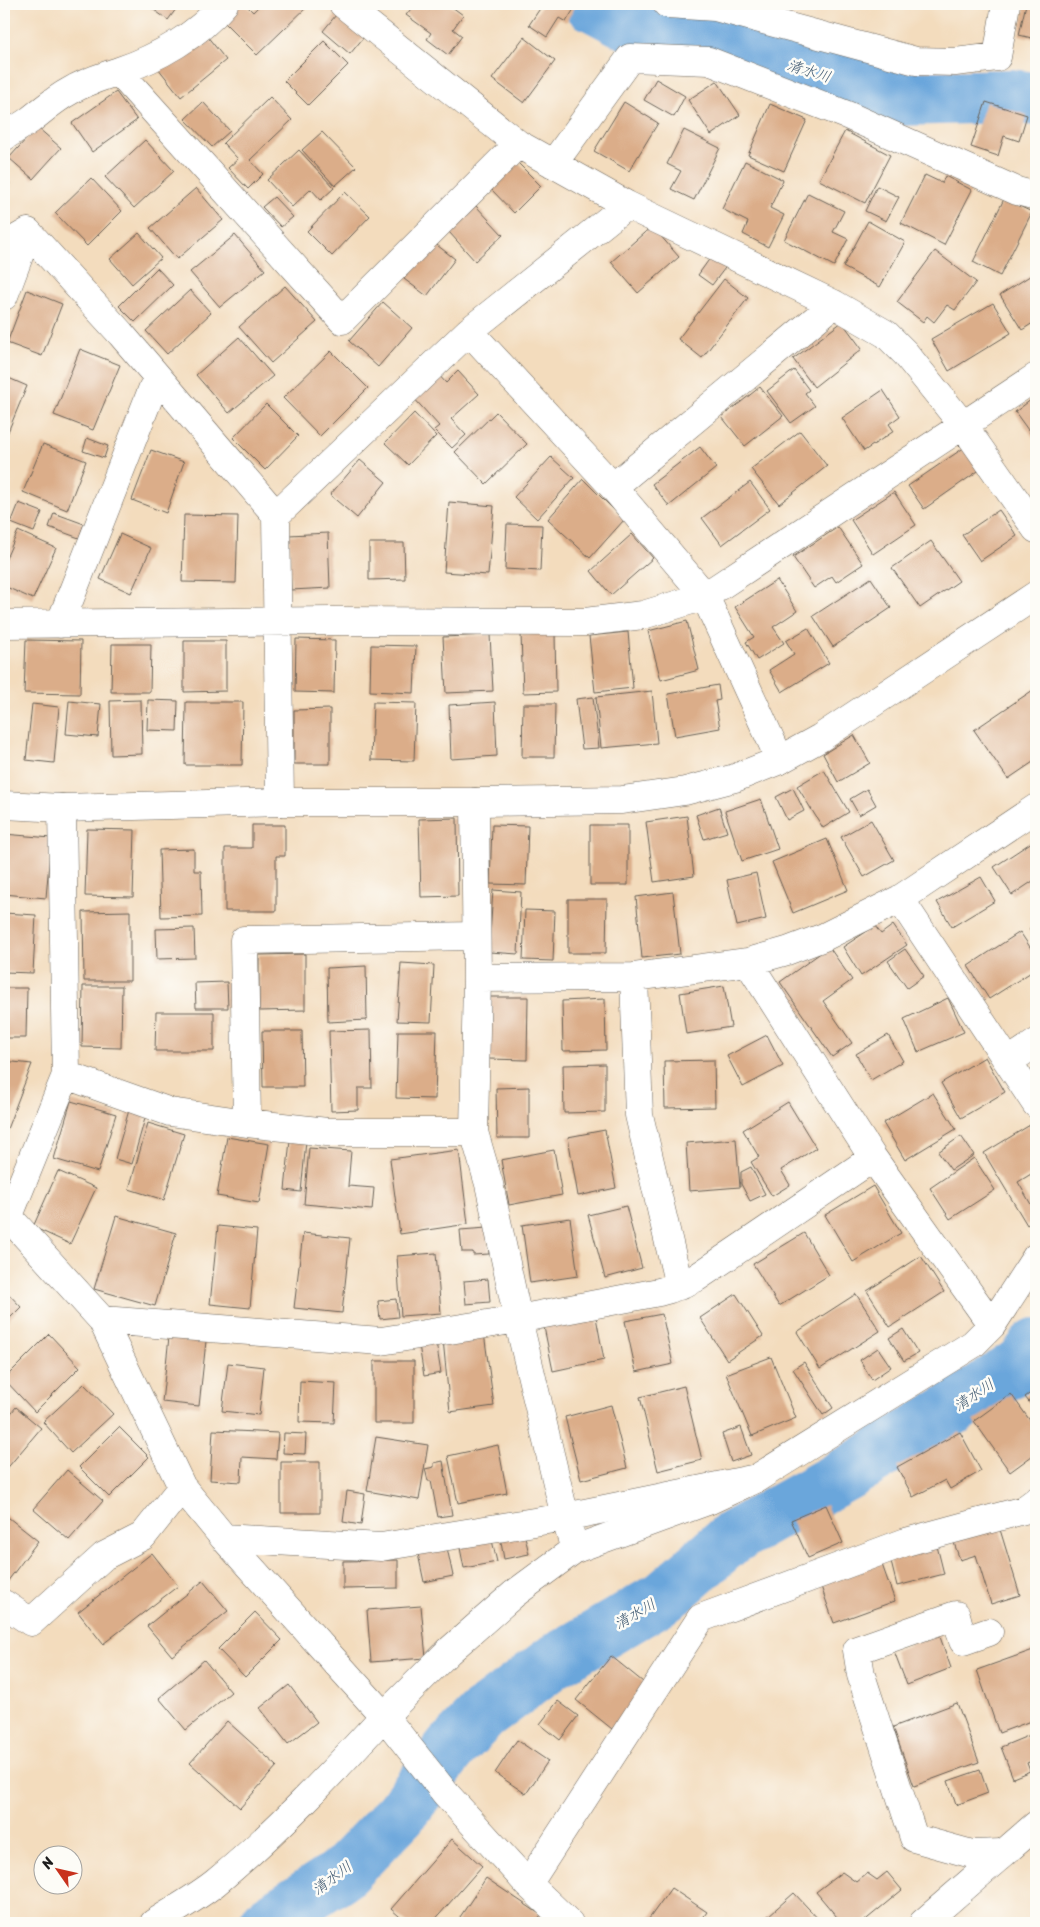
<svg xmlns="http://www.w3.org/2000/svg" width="1040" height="1927" font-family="Sriracha,'Klee One',sans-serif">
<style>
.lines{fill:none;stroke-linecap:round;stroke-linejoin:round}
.river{stroke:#6ba6db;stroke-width:54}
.building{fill:#dbad89}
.minor-casing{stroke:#675f54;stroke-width:29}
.tertiary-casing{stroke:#675f54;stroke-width:29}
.minor{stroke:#fff;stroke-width:28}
.tertiary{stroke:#fff;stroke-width:28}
.labels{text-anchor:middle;stroke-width:5;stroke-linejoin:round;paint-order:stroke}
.water-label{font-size:15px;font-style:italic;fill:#405a72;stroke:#fdfcf7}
</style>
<rect width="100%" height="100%" fill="#fdfcf7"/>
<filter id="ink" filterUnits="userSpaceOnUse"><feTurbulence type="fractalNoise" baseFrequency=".02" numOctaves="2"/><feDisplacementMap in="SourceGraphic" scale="10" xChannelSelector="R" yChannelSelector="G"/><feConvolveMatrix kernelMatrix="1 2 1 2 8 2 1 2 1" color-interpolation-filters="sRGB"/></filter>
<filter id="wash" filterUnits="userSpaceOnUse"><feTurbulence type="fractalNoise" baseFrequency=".0096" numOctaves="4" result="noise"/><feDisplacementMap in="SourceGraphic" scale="20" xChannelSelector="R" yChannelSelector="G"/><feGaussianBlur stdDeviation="1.12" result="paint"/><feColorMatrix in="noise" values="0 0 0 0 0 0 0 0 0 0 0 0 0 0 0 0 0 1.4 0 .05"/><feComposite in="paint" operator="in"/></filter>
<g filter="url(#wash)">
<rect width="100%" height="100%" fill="#f3dcbd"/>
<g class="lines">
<path class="river" d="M591,4L661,41L711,40L901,99L1011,96L1036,99
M266,1923L343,1873L400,1814L451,1748L483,1715L553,1662L664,1597L730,1539L853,1470L948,1412L1016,1367L1026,1359L1036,1345"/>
</g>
<g id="blocks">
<path class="building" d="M146,4H178L179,5L168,20Z
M238,4H245L253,12L261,4H307L309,5L257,55L222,20Z
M415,4H448L463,15L453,29L462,36L448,55L427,39L431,33L406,15Z
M543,4H577L566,22L559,18L547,37L529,25Z
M1026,4H1036V39L1019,35Z
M340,10L368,32L350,54L323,31Z
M203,31L226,60L181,97L158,68Z
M524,37L555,61L524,103L492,79Z
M324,41L348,65L308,105L284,81Z
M656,79L685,96L674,117L644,100Z
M717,81L740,115L711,135L688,100Z
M116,92L137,120L92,152L72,123Z
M270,97L292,120L250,160L263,174L248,189L228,168L238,159L223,143Z
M203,102L230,131L212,147L185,119Z
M624,102L658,123L629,171L594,151Z
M986,102L1027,115L1019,141L1004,136L998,156L971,147Z
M770,104L807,120L784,171L748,155Z
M37,127L61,148L33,179L9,158Z
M684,130L720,148L694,200L671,189L681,171L667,164Z
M845,131L890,155L865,203L819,180Z
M322,132L356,167L335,186L302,150Z
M145,140L174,171L134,208L105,177Z
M299,150L334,188L321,200L311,189L292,207L267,180Z
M745,161L783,180L770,208L784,215L768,247L743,234L748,222L722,209Z
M518,163L541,186L514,213L491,189Z
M4,174L10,184L4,189Z
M925,175L942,183L945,176L972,190L944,245L901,223Z
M91,178L122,211L87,246L55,213Z
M877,186L899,197L886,221L865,211Z
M196,188L223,220L177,259L150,228Z
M345,192L370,216L332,256L307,231Z
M808,193L844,211L833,232L848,239L834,266L784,240Z
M274,197L293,217L281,227L262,207Z
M1004,199L1032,212L1000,276L973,262Z
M476,206L503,235L475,261L449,232Z
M868,221L905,242L880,287L843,267Z
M652,226L679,257L638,293L611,262Z
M139,233L161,258L132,284L110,259Z
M235,235L265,270L220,307L190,272Z
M433,242L455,259L427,296L404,279Z
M935,251L976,282L955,310L947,305L934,322L927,316L923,322L897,302Z
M713,254L728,264L712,285L698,275Z
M157,268L173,285L135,322L119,306Z
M1036,272V321L1022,330L1000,295Z
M724,279L748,298L702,358L678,339Z
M285,286L317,322L271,363L239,327Z
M27,290L62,304L42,356L7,343Z
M190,290L211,313L167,354L146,331Z
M383,302L412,328L378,367L349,341Z
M993,303L1011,333L949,371L931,339Z
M842,322L862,349L814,387L793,359Z
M239,337L273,376L229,413L196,375Z
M80,349L120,365L93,430L54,415Z
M331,351L368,388L320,436L283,398Z
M794,370L809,390L805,393L815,406L791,423L767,391Z
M458,371L479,394L451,419L466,435L452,448L434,430L439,426L412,396L437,373L446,383Z
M4,376L27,386L5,439L4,438Z
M760,387L783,416L745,446L722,417Z
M883,390L900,416L889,424L894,431L864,451L842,418Z
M1036,396V441L1015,412Z
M266,404L298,436L265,470L233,438Z
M496,412L527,444L486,484L455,452Z
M414,413L436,436L408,465L385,443Z
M800,431L827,466L779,504L751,469Z
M87,438L108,446L104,458L83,451Z
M43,444L86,461L67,510L23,492Z
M700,447L716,468L669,506L652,484Z
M965,447L981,469L924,509L908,486Z
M151,450L184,462L166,513L132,500Z
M551,457L574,478L537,519L514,497Z
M360,460L386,482L357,518L330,495Z
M583,479L624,520L590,558L548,519Z
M750,482L770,509L722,545L702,518Z
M894,492L916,525L873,554L851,520Z
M449,502L494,506L488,575L444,572Z
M19,503L42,512L34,532L11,523Z
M999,510L1017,536L980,561L962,535Z
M54,513L84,524L79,538L49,527Z
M184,515L238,516L236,583L182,582Z
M507,524L542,525L540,571L505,569Z
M838,527L863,564L836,582L832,576L814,588L793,557Z
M18,531L56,548L33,599L4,586V563Z
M328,533L330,588L291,590L289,535Z
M120,534L151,548L131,593L100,579Z
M632,534L653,558L611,595L591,571Z
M931,541L959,581L920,608L892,568Z
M369,543H404L405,579L369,580Z
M871,578L891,608L833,647L813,616Z
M777,580L797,611L773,627L784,643L757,660L746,642L754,637L735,607Z
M687,621L699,670L661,680L648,631Z
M808,628L829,663L782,692L769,670L794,654L786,641Z
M628,632L633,688L595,692L589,636Z
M555,633L556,692L523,693L521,634Z
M490,635L493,691L446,693L443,637Z
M296,639L335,640L334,693L295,692Z
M26,640L81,641L80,694L24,693Z
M184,641H226V691L184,692Z
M112,644H151L150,692H111Z
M371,645L416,646L414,693L370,691Z
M4,647L6,648L5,666H4Z
M718,685L720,700L715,701L720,728L675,736L668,694Z
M1036,688V760L1008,779L974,730Z
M652,691L657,743L601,748L596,697Z
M593,697L599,748L582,749L576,699Z
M141,700L142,754L111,755L110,701Z
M148,700L178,701L177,731L147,730Z
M69,701L101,704L98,737L66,734Z
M186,702H243L242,765H185Z
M373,702L416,703L414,761L371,760Z
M495,702L497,756L451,759L449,705Z
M32,704L59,707L54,763L26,760Z
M523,704H555L554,757H522Z
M330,709V764H294V710Z
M854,735L870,763L838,782L823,754Z
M824,770L849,812L823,828L797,786Z
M793,788L804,811L787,820L776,797Z
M867,789L876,805L859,815L850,799Z
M761,799L778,849L742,861L725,811Z
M719,807L727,832L704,839L696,815Z
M687,816L694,876L654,882L646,822Z
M457,818L458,896L421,897L419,819Z
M871,820L894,860L864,877L841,837Z
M252,825H285V856H276V911H225V848H252Z
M492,825L528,826L526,885L490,884Z
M590,825H628V885H590Z
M87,829L135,830L133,897L85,896Z
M4,834L51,838L46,898L4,894Z
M827,839L848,890L793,913L772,862Z
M1035,840L1036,879L1012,895L994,867Z
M194,849V871H201L202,916L161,917L159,850Z
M756,873L766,919L737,926L727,880Z
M981,877L995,901L952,927L937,902Z
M493,890L521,892L518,954L489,952Z
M673,892L680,954L642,958L636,897Z
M568,899H607L606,953H568Z
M525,910L555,911L553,961L523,960Z
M130,911V981H84L83,912Z
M4,913L36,915L33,973L4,972Z
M1036,924V939L1029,929Z
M893,925L907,945L861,976L843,947L875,926L881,934Z
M194,928L195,958L157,959L156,929Z
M1020,932L1036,956V969L989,999L968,966Z
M829,947L852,980L823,1001L852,1043L832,1057L780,982Z
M905,949L924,976L907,988L888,961Z
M305,954V1010L259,1011V955Z
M401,963L434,965L431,1022L397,1021Z
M366,966L367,1020L328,1022L327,968Z
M227,982L228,1008H196L195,983Z
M83,986H122L121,1048L82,1047Z
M724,986L731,1027L686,1034L680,993Z
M4,988H27L26,1038H4Z
M490,997H528L527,1060L489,1059Z
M948,998L964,1032L918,1052L904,1019Z
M605,999L606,1050L563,1051L562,1001Z
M156,1012H214V1051H155Z
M371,1030L372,1088H358V1110L331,1111L329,1031Z
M262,1031H302L303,1087H263Z
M398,1031H437L435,1099L396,1098Z
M767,1035L783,1066L743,1087L727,1056Z
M888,1035L903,1061L871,1080L856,1054Z
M985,1057L1005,1092L961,1118L941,1083Z
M714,1060L715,1107L665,1108L664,1061Z
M4,1061L32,1064L7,1129L4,1128Z
M605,1064V1112L564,1113L563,1065Z
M529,1087V1138H497L496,1088Z
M933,1093L956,1129L905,1160L883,1123Z
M71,1101L116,1114L98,1172L54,1159Z
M788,1102L816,1148L781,1170L790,1185L772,1196L751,1162L759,1157L743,1130Z
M129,1110L146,1115L132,1164L115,1159Z
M148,1123L184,1134L164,1200L129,1189Z
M1030,1125L1036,1134V1171L1018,1182L1036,1213V1219L1027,1225L984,1153Z
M605,1130L616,1188L578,1196L568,1137Z
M961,1136L974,1155L951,1170L938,1152Z
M227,1137L269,1144L259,1203L217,1196Z
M736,1139L740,1187L689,1191L686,1143Z
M290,1140L306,1141L301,1192L285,1190Z
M309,1148L351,1151L348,1186L374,1188L372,1210L304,1204Z
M459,1150L468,1224L400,1234L390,1159Z
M554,1150L562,1195L509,1205L501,1160Z
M974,1158L995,1190L950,1219L930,1188Z
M751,1167L765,1194L750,1201L741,1184V1172Z
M58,1171L96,1188L70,1244L33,1227Z
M873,1186L901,1233L853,1262L825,1215Z
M626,1206L642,1268L605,1278L588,1215Z
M116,1216L176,1233L155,1306L94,1289Z
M570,1218L578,1276L530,1283L522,1225Z
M218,1226L257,1230L250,1308L210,1304Z
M487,1228L489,1254L473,1255V1252H462L460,1230Z
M303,1233L350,1238L342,1313L294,1308Z
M804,1233L829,1275L779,1306L753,1264Z
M436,1253L441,1313L401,1316L397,1256Z
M921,1256L944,1292L890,1327L867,1291Z
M488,1279L490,1302L466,1304L464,1281Z
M4,1289L21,1307L4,1324Z
M736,1294L763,1336L727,1360L700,1318Z
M856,1294L880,1331L820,1369L797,1332Z
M396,1299L398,1317L380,1319L378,1301Z
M662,1314L673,1364L636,1372L625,1321Z
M596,1317L604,1360L553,1371L544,1327Z
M903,1329L918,1353L904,1361L889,1338Z
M484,1333L494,1406L450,1412L443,1339Z
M49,1334L80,1367L35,1412L4,1379Z
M169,1337L206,1341L199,1406L162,1402Z
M436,1342L441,1373L424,1376L419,1345Z
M878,1348L891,1367L872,1380L860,1360Z
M771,1357L796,1418L752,1436L726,1374Z
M374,1361H414V1423H374Z
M804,1362L833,1408L823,1415L793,1369Z
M228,1363L264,1367L259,1415L222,1411Z
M300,1381L336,1383L334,1423L299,1422Z
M84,1384L113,1414L71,1453L43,1422Z
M684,1386L702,1460L658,1471L640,1397Z
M1036,1389V1411L1025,1397Z
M1011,1394L1036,1429V1453L1010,1472L974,1421Z
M4,1398L9,1404L4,1408Z
M611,1405L627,1468L581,1480L565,1417Z
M16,1407L41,1428L4,1472V1422Z
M119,1427L149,1457L109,1497L79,1467Z
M741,1427L751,1455L731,1462L722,1434Z
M213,1430L278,1433L276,1459L242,1457L241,1482L210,1480Z
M960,1432L981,1471L950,1489L945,1480L913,1497L897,1467Z
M284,1433L306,1434L305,1454L283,1453Z
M376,1437L428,1445L419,1500L367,1491Z
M498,1445L507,1493L458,1503L448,1456Z
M443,1461L452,1515L438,1517L431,1481H428L425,1469L434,1467V1463Z
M281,1462H320V1513H281Z
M67,1470L103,1501L69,1540L33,1509Z
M347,1491L365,1494L361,1525L343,1522Z
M826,1505L843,1543L808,1558L791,1520Z
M4,1514L38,1541L7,1582L4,1579Z
M998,1523L1020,1595L991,1604L976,1555L960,1560L952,1537Z
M524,1532L529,1554L504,1559L500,1537Z
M491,1536L497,1562L464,1568L459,1543Z
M936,1542L944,1574L897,1586L889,1554Z
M446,1543L453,1576L424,1582L417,1549Z
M152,1553L178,1586L103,1644L78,1612Z
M880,1559L895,1601L834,1623L819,1581Z
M398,1560V1588L343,1589V1561Z
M203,1581L228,1611L172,1656L147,1626Z
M421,1606L426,1658L371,1662L367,1610Z
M255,1612L282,1640L245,1677L218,1649Z
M939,1634L951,1668L907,1685L894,1651Z
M1036,1649V1719L999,1733L977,1670Z
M611,1656L648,1686L612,1729L576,1700Z
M204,1660L231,1692L186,1730L159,1698Z
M289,1685L317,1722L288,1744L260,1708Z
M558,1701L578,1716L560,1740L540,1724Z
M957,1703L979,1762L914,1786L893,1727Z
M227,1721L277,1766L240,1808L190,1763Z
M1035,1733L1036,1759L1027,1763L1030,1771L1013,1778L1001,1747Z
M517,1740L548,1761L526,1794L495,1773Z
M980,1770L988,1793L956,1805L948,1781Z
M452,1839L482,1866L432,1923H407L391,1909Z
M842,1872L856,1882L867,1873L877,1880L887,1872L902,1890L862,1923H842L816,1892Z
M486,1878L541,1915L535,1923H456Z
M671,1888L707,1912L699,1923H646Z
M794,1893L822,1923H760Z"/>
</g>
</g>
<g filter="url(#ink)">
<use href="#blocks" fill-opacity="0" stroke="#675f54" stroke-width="1"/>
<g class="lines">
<defs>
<path id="minor" d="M343,4L518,144L627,205L834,304L886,334L905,353L963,425L1036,529
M667,4L715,7L916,61L955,62L997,57L1006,4
M119,72L342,320L518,144
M4,137C12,131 22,126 30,120C43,110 55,99 70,91C86,81 102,77 119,71C158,58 198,35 224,4
M553,164L630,58L709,61L847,115L1017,191L1036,196
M4,246L28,232L121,334L276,515L280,802
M4,296L28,232
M469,331L613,487L705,596L780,760
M613,487L834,304
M276,515L469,331L627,205
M4,624L334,621L585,622L643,615L705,596L1036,377
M60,624L157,377
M475,802L477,978L474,1132L489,1184L518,1319L565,1517L575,1549
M900,899L1036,1104
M748,962L873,1158L992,1325
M634,977L639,1115L679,1286
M477,978L634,977L748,962L787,951L824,937L900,899L1036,808
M1009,1061L1036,1043
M66,1075L170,1112L247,1123L327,1132H474
M247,1123L244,940L475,936
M4,1212L102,1320L182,1487L224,1538L384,1716L446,1794L528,1884L569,1923
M8,1218L66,1075L62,808
M102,1320L381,1341L518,1319L659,1292L670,1289L696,1278L873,1158
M224,1538L381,1547L565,1517L757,1478L973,1344L992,1325L1036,1257
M4,1604L31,1622L104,1556L143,1536L182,1487
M989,1632L963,1641L956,1615L857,1650L861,1675L914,1838L972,1854L1003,1853
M528,1884L701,1618L906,1542L1024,1510L1036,1501
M154,1923C174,1910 196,1898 215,1883C276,1833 331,1774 384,1716"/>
<path id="tertiary" d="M4,805L62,808L280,802H475L622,800L685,791L735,778L780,760L820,738L1036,595
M384,1716L448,1652L514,1594L575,1549L710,1500L757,1478
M923,1923L1036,1825"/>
</defs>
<use href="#minor" class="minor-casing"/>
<use href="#tertiary" class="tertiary-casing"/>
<use href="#minor" class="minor"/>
<use href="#tertiary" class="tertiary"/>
</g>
</g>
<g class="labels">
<g class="water-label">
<text transform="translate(809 71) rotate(17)" y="5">清水川</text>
<text transform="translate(974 1395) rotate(-34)" y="5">清水川</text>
<text transform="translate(635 1614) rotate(-30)" y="5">清水川</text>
<text transform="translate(332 1878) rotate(-37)" y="5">清水川</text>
</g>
</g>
<rect width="1040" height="1927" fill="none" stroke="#fdfcf7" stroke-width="20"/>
<g transform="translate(58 1870) rotate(304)"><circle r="24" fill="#fdfcf7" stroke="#a3a29f"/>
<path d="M0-4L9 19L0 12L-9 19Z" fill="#c8321e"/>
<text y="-8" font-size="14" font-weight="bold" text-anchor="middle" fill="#1c1c1c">N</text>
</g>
</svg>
